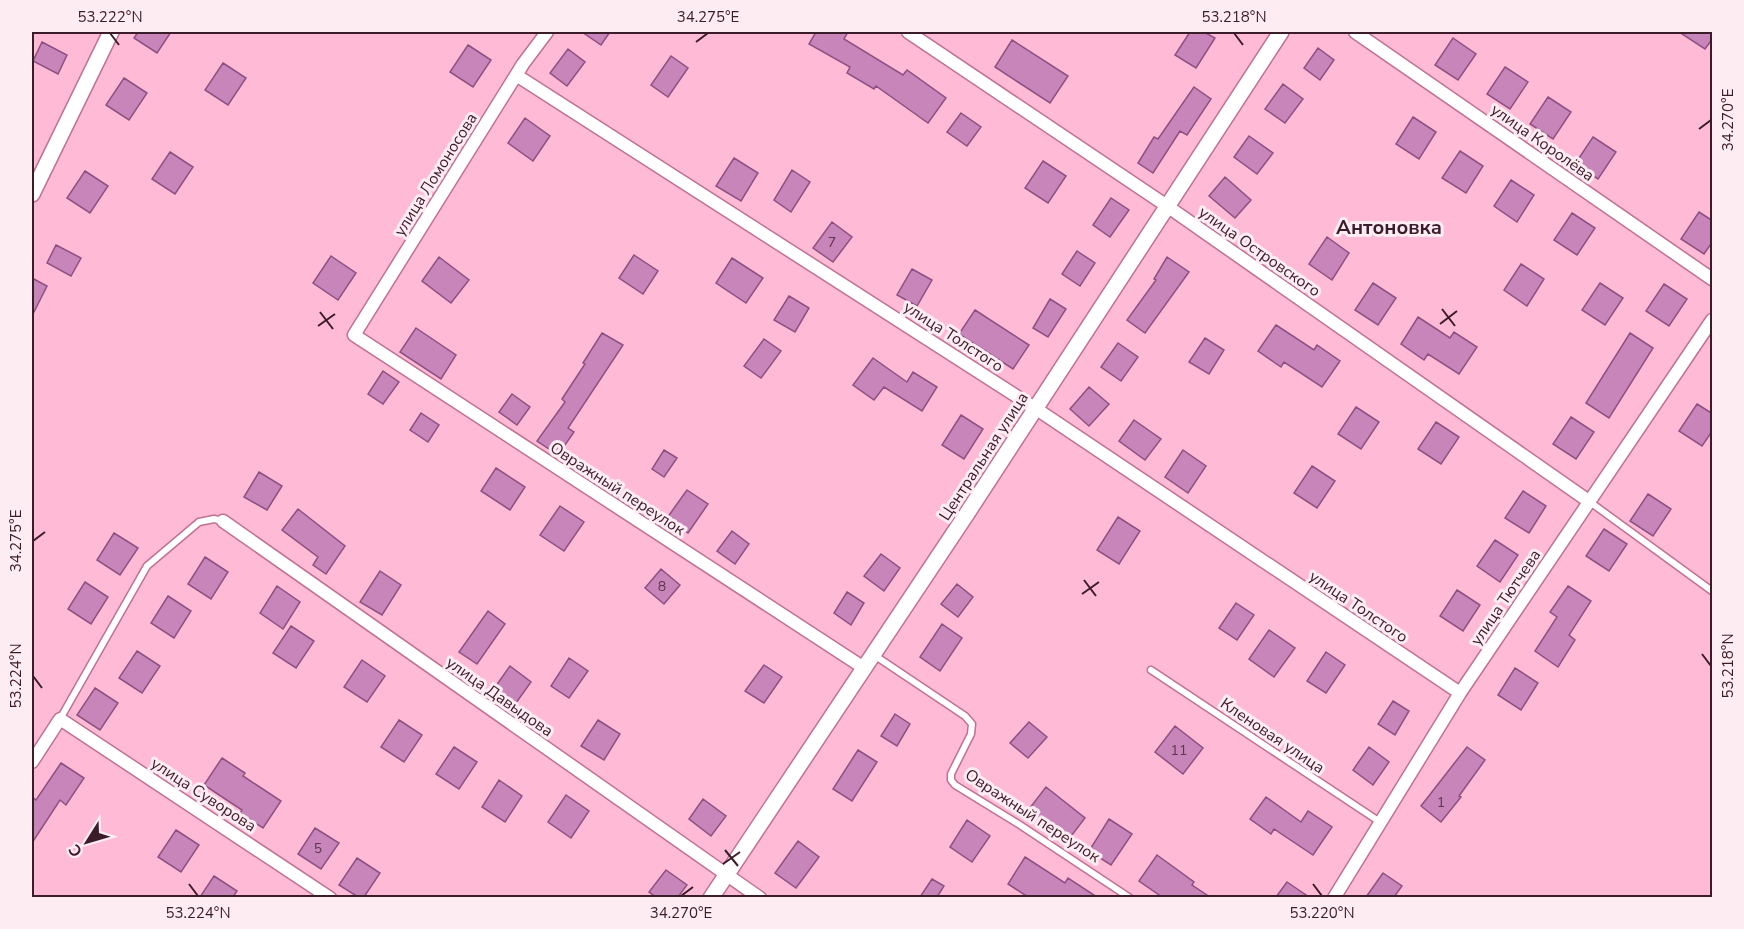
<svg xmlns="http://www.w3.org/2000/svg" width="1744" height="929" font-family="'Nunito Sans',sans-serif">
<style>
.building{fill:#c785ba;stroke:#8d5082;stroke-width:1.5}
.lines{fill:none;stroke-linecap:round;stroke-linejoin:round}
.service-casing{stroke:#c07192;stroke-width:9}
.minor-casing{stroke:#c07192;stroke-width:15}
.tertiary-casing{stroke:#c07192;stroke-width:18}
.service{stroke:#fff;stroke-width:6}
.minor{stroke:#fff;stroke-width:12}
.tertiary{stroke:#fff;stroke-width:15}
.ticks{fill:none;stroke:#3b1c29;stroke-width:2}
.labels{text-anchor:middle;stroke-width:6;stroke-linejoin:round;paint-order:stroke}
.number-label{font-size:14px;fill:#5e364d}
.street-label{font-size:16px;fill:#3b1c29;stroke:#feecf3}
.quarter-label{font-size:20px;font-weight:bold;fill:#3b1c29;stroke:#feecf3}
.neatline{fill:none;stroke:#3b1c29;stroke-width:2}
.ticks-label{font-size:15px;text-anchor:middle;fill:#3b1c29}
</style>
<rect width="100%" height="100%" fill="#ffbad5"/>
<path class="building" d="M138,32H171L157,53L134,38Z
M582,32H610L601,45Z
M816,32H848L844,39L903,75L907,70L946,98L928,123L876,86L874,89L847,73L850,67L809,44Z
M1190,32H1204L1215,38L1196,68L1175,55Z
M1679,32H1713V38L1705,49Z
M1453,38L1476,54L1458,80L1435,65Z
M1012,40L1068,76L1050,103L995,67Z
M42,42L67,55L58,74L33,61Z
M468,45L491,60L473,87L450,72Z
M1318,48L1334,60L1320,80L1304,68Z
M568,49L585,62L567,86L550,73Z
M671,56L688,68L668,97L651,85Z
M223,63L246,78L228,105L205,90Z
M1505,67L1528,82L1510,109L1487,94Z
M124,78L147,93L129,120L106,105Z
M1283,84L1303,99L1285,123L1265,109Z
M1194,87L1211,99L1187,135L1180,131L1153,173L1138,163L1154,137L1158,139Z
M1548,97L1571,112L1553,139L1530,124Z
M961,113L981,127L967,146L947,132Z
M1413,117L1436,132L1419,159L1396,144Z
M525,118L550,136L533,161L508,143Z
M1249,136L1273,153L1257,174L1234,157Z
M1593,137L1616,152L1598,179L1575,164Z
M1460,151L1483,166L1466,193L1442,178Z
M170,152L193,167L175,194L152,179Z
M734,158L758,173L741,201L716,186Z
M1043,161L1066,176L1048,203L1025,188Z
M792,170L810,182L791,212L774,200Z
M85,171L108,186L90,213L67,198Z
M1225,177L1251,200L1235,218L1209,196Z
M1511,180L1534,195L1517,222L1494,206Z
M1111,198L1129,210L1110,237L1093,225Z
M1699,212L1713,221V241L1704,254L1681,239Z
M1572,213L1595,228L1577,255L1554,240Z
M832,222L852,237L833,262L813,248Z
M1327,237L1349,253L1332,280L1309,264Z
M56,245L81,258L71,276L47,263Z
M1077,251L1095,263L1080,286L1062,274Z
M634,255L658,271L643,294L619,278Z
M331,256L356,273L338,300L313,283Z
M439,257L469,280L451,303L422,281Z
M1167,257L1189,272L1145,333L1127,320L1156,280L1154,279Z
M732,258L763,278L746,303L716,283Z
M1521,264L1544,279L1527,306L1504,290Z
M912,269L932,280L917,306L897,295Z
M32,278L47,286L32,316Z
M1373,283L1396,298L1378,325L1355,310Z
M1600,283L1623,298L1605,325L1582,310Z
M1664,284L1687,299L1669,326L1646,311Z
M789,296L809,308L795,332L774,320Z
M1050,299L1066,309L1048,337L1033,328Z
M975,310L1029,345L1013,369L959,334Z
M1418,317L1450,338L1454,332L1477,347L1459,374L1428,354L1424,360L1401,344Z
M1276,325L1314,350L1317,345L1340,361L1322,387L1284,362L1281,367L1258,351Z
M416,328L456,355L441,379L400,352Z
M602,333L623,345L568,428L574,432L558,455L537,441L565,402L562,399L585,364L583,363Z
M1630,333L1653,348L1609,418L1586,403Z
M1205,338L1224,350L1209,374L1189,362Z
M764,339L781,351L761,378L744,366Z
M1118,343L1138,357L1121,381L1101,367Z
M873,358L907,382L913,372L937,387L922,411L884,387L874,400L853,385Z
M383,371L399,382L383,404L368,394Z
M1089,387L1109,404L1089,426L1070,409Z
M512,394L530,407L517,425L499,412Z
M1697,404L1713,414V430L1702,446L1679,431Z
M1356,407L1379,422L1361,449L1338,434Z
M421,413L439,425L428,442L410,430Z
M961,415L983,429L964,459L942,445Z
M1571,417L1594,432L1576,459L1553,444Z
M1134,420L1161,439L1145,460L1119,441Z
M1436,422L1459,437L1441,464L1418,449Z
M664,450L677,458L664,477L652,469Z
M1183,450L1206,466L1188,493L1165,477Z
M1312,466L1335,481L1317,508L1294,493Z
M496,468L525,487L510,510L481,491Z
M259,472L282,486L267,510L244,497Z
M687,490L708,504L688,533L667,518Z
M1523,491L1546,506L1529,533L1505,518Z
M1648,494L1671,509L1653,536L1630,521Z
M560,506L584,522L564,551L540,535Z
M298,509L345,546L326,574L313,565L318,557L282,530Z
M1118,517L1140,531L1119,564L1097,550Z
M1604,529L1627,544L1609,571L1586,556Z
M732,531L749,544L735,564L717,551Z
M114,533L138,548L120,575L97,560Z
M1495,540L1518,555L1500,582L1477,566Z
M881,554L900,568L884,591L864,576Z
M205,557L228,572L211,599L188,584Z
M661,569L680,585L664,604L645,588Z
M380,571L401,585L382,615L360,602Z
M85,582L108,597L91,624L68,609Z
M957,584L973,597L958,617L941,604Z
M277,586L300,602L283,629L260,613Z
M1568,586L1591,601L1569,635L1575,640L1558,667L1535,651L1557,617L1550,612Z
M1457,590L1480,605L1463,631L1440,616Z
M847,592L864,603L851,625L834,613Z
M168,596L191,611L174,638L151,623Z
M1236,603L1254,615L1237,640L1219,628Z
M488,611L505,624L477,664L459,652Z
M942,624L962,638L940,671L920,657Z
M291,626L314,641L296,668L273,653Z
M1269,630L1295,648L1274,677L1249,659Z
M137,651L160,666L142,693L119,678Z
M1326,652L1345,665L1326,693L1307,681Z
M569,658L588,671L569,698L551,686Z
M362,660L385,676L367,702L344,687Z
M764,665L782,677L764,703L745,691Z
M510,666L531,682L516,703L495,687Z
M1515,668L1538,683L1521,710L1498,695Z
M95,688L118,703L100,730L77,715Z
M1393,701L1409,711L1395,735L1378,724Z
M895,714L910,724L897,746L881,736Z
M399,720L422,735L404,762L381,747Z
M598,720L620,734L604,760L581,746Z
M1029,722L1047,737L1028,758L1010,743Z
M1175,726L1203,748L1183,774L1155,752Z
M454,747L477,762L459,789L436,774Z
M1369,747L1389,762L1373,785L1353,770Z
M1467,747L1485,760L1459,796L1461,797L1441,822L1421,806Z
M858,750L877,762L852,801L833,789Z
M222,758L245,773L243,776L281,801L263,828L240,813L242,810L204,785Z
M61,763L84,778L66,805L60,800L32,843V797L36,800Z
M499,780L522,796L505,822L482,807Z
M1046,787L1085,818L1069,839L1029,809Z
M566,795L589,811L571,838L548,822Z
M1266,797L1301,822L1308,811L1332,827L1313,855L1274,829L1271,834L1250,819Z
M703,799L726,816L711,836L689,819Z
M1109,819L1132,834L1111,865L1089,851Z
M967,820L990,836L972,862L950,847Z
M315,828L339,843L321,869L298,854Z
M176,830L199,845L181,872L158,857Z
M798,841L819,857L796,888L775,873Z
M1157,855L1194,882L1192,885L1210,897H1162L1139,881Z
M1025,857L1065,883L1068,878L1097,897H1028L1008,884Z
M357,858L380,873L364,897H358L339,885Z
M666,870L687,885L678,897H656L649,892Z
M1383,873L1402,886L1394,897H1366Z
M214,876L237,891L233,897H200Z
M932,879L944,886L937,897H920Z
M1287,882L1309,897H1276Z"/>
<g class="lines">
<defs>
<path id="service" d="M1590,502L1712,591
M874,655L965,716L972,724L971,734L951,774V780L955,785L1020,825L1130,898
M1151,670L1380,822
M60,719L147,566L199,522L214,519L223,521"/>
<path id="minor" d="M547,32L523,64L354,335L864,668
M908,32L1167,206L1590,502
M1355,32L1712,279
M516,75L1035,408L1460,693
M223,521L760,898
M32,762L60,719L330,898
M1334,898L1460,693L1712,320"/>
<path id="tertiary" d="M32,194L111,32
M711,898L968,512L1281,32"/>
</defs>
<use href="#service" class="service-casing"/>
<use href="#minor" class="minor-casing"/>
<use href="#tertiary" class="tertiary-casing"/>
<use href="#service" class="service"/>
<use href="#minor" class="minor"/>
<use href="#tertiary" class="tertiary"/>
</g>
<path class="ticks" d="M110,33L119,45M1234,33L1243,45M696,42L708,33M1699,129L1711,120M1442,309L1455,326M320,312L333,329M1440,324L1457,311M318,326L335,314M33,541L45,532M1084,580L1096,596M1082,594L1099,582M1702,654L1711,666M33,676L42,688M725,850L738,866M723,864L740,852M189,884L198,896M1313,884L1322,896M681,896L693,887"/>
<g class="labels">
<g class="number-label">
<text x="832" y="247">7</text>
<text x="662" y="591">8</text>
<text x="1179" y="755">11</text>
<text x="1441" y="807">1</text>
<text x="318" y="853">5</text>
</g>
<g class="street-label">
<text transform="translate(1543 142) rotate(35)" y="6">улица Королёва</text>
<text transform="translate(435 174) rotate(-58)" y="6">улица Ломоносова</text>
<text transform="translate(1260 251) rotate(35)" y="6">улица Островского</text>
<text transform="translate(954 336) rotate(33)" y="6">улица Толстого</text>
<text transform="translate(983 456) rotate(-57)" y="6">Центральная улица</text>
<text transform="translate(618 488) rotate(33)" y="6">Овражный переулок</text>
<text transform="translate(1505 597) rotate(-56)" y="6">улица Тютчева</text>
<text transform="translate(1359 606) rotate(34)" y="6">улица Толстого</text>
<text transform="translate(500 696) rotate(35)" y="6">улица Давыдова</text>
<text transform="translate(1273 735) rotate(34)" y="6">Кленовая улица</text>
<text transform="translate(204 794) rotate(33)" y="6">улица Суворова</text>
<text transform="translate(1033 815) rotate(33)" y="6">Овражный переулок</text>
</g>
<g class="quarter-label">
<text x="1389" y="234">Антоновка</text>
</g>
</g>
<rect width="1744" height="929" fill="none" stroke="#feecf3" stroke-width="66"/>
<g transform="translate(87 842) rotate(233)" stroke="#feecf3" stroke-width="4.5" paint-order="stroke">
<path d="M0-4.5L10 22L0 15L-10 22Z" fill="#3b1c29"/>
<text y="-9" font-size="16" font-weight="bold" text-anchor="middle" fill="#3b1c29">С</text>
</g>
<rect x="33" y="33" width="1678" height="863" class="neatline"/>
<g class="ticks-label">
<text x="110" y="22">53.222°N</text>
<text x="708" y="22">34.275°E</text>
<text x="1234" y="22">53.218°N</text>
<text transform="translate(1728 120) rotate(-90)" y="5">34.270°E</text>
<text transform="translate(16 541) rotate(-90)" y="5">34.275°E</text>
<text transform="translate(1728 666) rotate(-90)" y="5">53.218°N</text>
<text transform="translate(16 676) rotate(-90)" y="5">53.224°N</text>
<text x="198" y="918">53.224°N</text>
<text x="681" y="918">34.270°E</text>
<text x="1322" y="918">53.220°N</text>
</g>
</svg>
